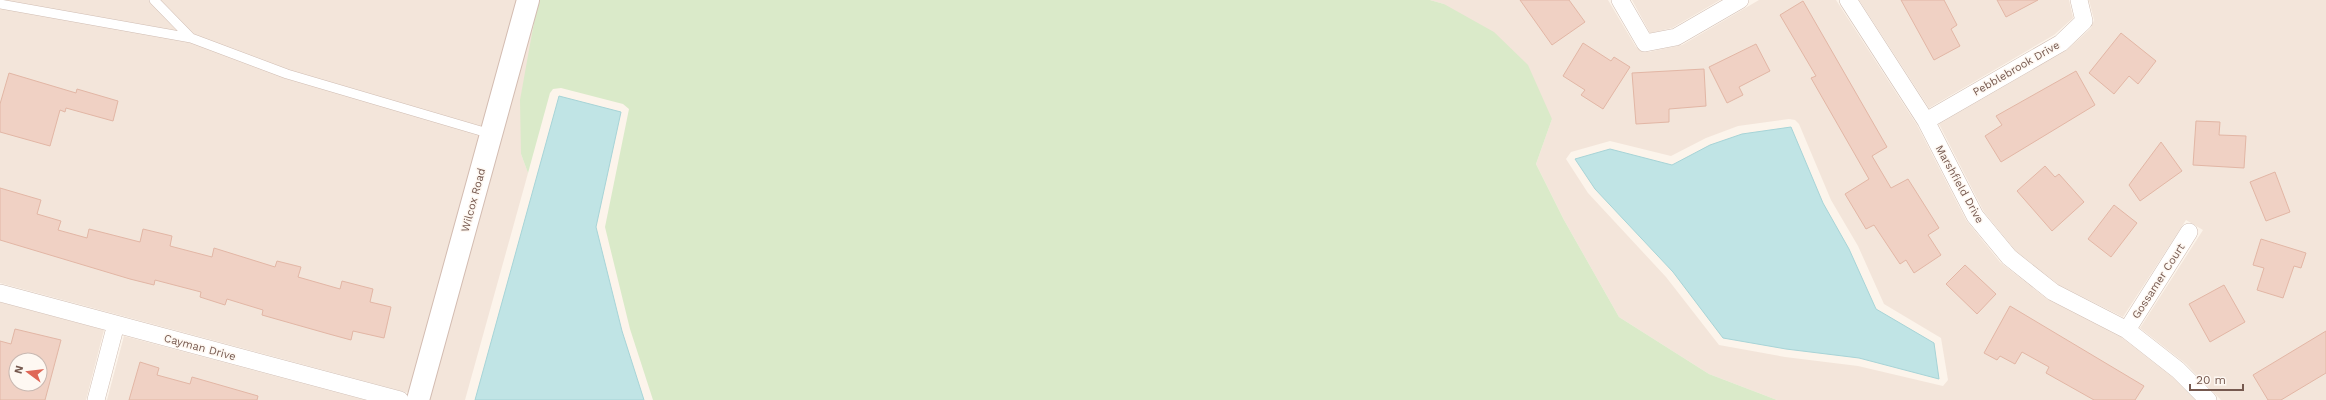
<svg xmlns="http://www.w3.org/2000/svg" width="2326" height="400" font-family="'Work Sans',sans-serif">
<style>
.residential{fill:#f3e5da;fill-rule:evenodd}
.green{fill:#daeac9}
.water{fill:#c0e4e5;stroke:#a7d4d7}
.building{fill:#f0d1c4;stroke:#e2b6a5;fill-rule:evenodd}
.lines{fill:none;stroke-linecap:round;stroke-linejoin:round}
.lane-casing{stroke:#d0bdb3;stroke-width:10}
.street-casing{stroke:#d0bdb3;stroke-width:18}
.secondary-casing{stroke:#d3bcb1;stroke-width:24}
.lane{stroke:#fff;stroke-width:9}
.street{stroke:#fff;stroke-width:17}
.secondary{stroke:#fff;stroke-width:22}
.labels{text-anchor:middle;stroke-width:3;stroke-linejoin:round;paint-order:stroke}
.street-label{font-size:11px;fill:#76594f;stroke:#fef8f2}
</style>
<rect width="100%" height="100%" fill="#fcf4eb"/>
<path class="residential" d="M0,0H517L409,393L0,283Z
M1430,0H1608L1636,47L1648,52L1682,45L1759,0H1836L1917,125L1966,220L2000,262L2047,299L2121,337L2171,376L2195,400H1777L1709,374L1619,317L1564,220L1536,164L1552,119L1444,4ZM1789,119L1795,120L1799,124L1831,200L1858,246L1884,304L1941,338L1948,380L1943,386L1858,366L1785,357L1719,345L1666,277L1588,193L1566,159L1571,152L1610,141L1671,156L1706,138L1738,126Z
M1632,0H1720L1672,28L1650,33Z
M1859,0H2069L2073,18L2054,35L1929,108Z
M2089,0H2326V400H2221L2186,364L2140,328L2203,230L2186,220L2123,317L2059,285L2016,251L1984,212L1939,124L2067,50L2091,28L2094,20Z
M534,15L521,154L528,173L525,184L465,400H429Z
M0,302L104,330L86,400H0ZM16,360H40V384H16Z
M124,336L365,400H107Z"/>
<path class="green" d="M538,0H1430L1444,4L1494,32L1528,65L1552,119L1536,164L1564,220L1619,317L1709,374L1777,400H653L630,329L605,227L629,109L623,104L561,88L553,89L550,93L528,173L521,154L520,100Z"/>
<path class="water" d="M559,96L621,112L596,227L622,331L644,400H475Z
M1791,127L1823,203L1849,249L1876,309L1934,343L1939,379L1859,358L1786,349L1723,338L1673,272L1595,189L1575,159L1610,149L1672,165L1710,145L1742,134Z"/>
<path class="building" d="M1520,0H1569L1585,22L1552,45Z
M1901,0H1944L1957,25L1951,29L1960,46L1934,60Z
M1997,0H2038L2006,17Z
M1803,1L1887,147L1872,156L1891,188L1908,179L1939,228L1928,235L1941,255L1914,273L1906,260L1900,264L1874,225L1866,229L1845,194L1869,179L1811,78L1816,76L1780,15Z
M2121,33L2156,61L2138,84L2129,76L2114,94L2089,73Z
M1583,43L1611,61L1614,57L1630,67L1603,109L1581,95L1585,90L1563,76Z
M1756,44L1770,71L1739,87L1743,95L1727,103L1709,67Z
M1704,69L1706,106L1669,109V122L1636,124L1632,73Z
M2076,71L2095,105L2001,162L1985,136L2002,125L1996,116Z
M9,73L76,93L77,89L118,101L113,121L66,108L65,112L60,110L50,146L0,132V104Z
M2196,121L2220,122L2219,135L2246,136L2244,168L2193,165Z
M2161,142L2182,171L2140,201L2129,185Z
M2045,166L2055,177L2059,174L2084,202L2052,231L2017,191Z
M2275,172L2290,212L2266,221L2250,182Z
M0,188L41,200L37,214L61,221L58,230L87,238L89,229L140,242L143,229L172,236L170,246L212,257L214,248L275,267L277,261L301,267L298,277L340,289L342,281L373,289L370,302L391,307L384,338L353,331L351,340L329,334L262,315L263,310L227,299L225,305L200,297L201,292L155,280L154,285L130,279L0,240Z
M2114,205L2137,223L2111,257L2088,239Z
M2261,239L2306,253L2301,268L2294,266L2283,298L2257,290L2264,268L2253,265Z
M1965,265L1996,294L1977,314L1946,284Z
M2224,285L2245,322L2210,342L2189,304Z
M2010,306L2144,386L2135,400H2094L2046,373L2049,367L2022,352L2015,364L2000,356L1997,360L1984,353Z
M15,329L61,340L45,400H0V341L11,344ZM16,360H40V384H16Z
M2326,331V373L2281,400H2268L2253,375Z
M140,362L159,368L157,375L190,384L192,377L258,396L257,400H129Z"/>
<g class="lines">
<defs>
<path id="lane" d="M154,0L191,38
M0,4L191,38L287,74L491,134"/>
<path id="street" d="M1620,0L1645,43L1676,37L1740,0
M1848,0L1926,121L1975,216L2009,257L2053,292L2127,330L2178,370L2208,400
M1926,121L2061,43L2084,21L2079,0
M0,293L400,400
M2127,330L2189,232
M96,400L116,324"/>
<path id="secondary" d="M418,400L528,0"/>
</defs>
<use href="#lane" class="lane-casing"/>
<use href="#street" class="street-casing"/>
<use href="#secondary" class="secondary-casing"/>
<use href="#lane" class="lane"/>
<use href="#street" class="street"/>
<use href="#secondary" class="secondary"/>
</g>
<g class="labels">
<g class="street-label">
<text transform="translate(2016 68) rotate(-30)" y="4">Pebblebrook Drive</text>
<text transform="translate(1960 184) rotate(61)" y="4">Marshfield Drive</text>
<text transform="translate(473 200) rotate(-75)" y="4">Wilcox Road</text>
<text transform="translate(2158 281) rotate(-57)" y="4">Gossamer Court</text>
<text transform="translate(200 347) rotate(15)" y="4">Cayman Drive</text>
</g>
</g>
<g transform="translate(28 372) rotate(285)"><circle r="19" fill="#fef8f2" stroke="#c8b8b1"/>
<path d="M0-3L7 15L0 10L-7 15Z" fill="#df6757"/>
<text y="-6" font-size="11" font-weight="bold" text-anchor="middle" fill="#76594f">N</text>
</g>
<path d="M2190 384v6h53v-6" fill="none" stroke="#76594f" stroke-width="2"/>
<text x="2196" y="384" font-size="12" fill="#76594f" stroke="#fef8f2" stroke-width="3" paint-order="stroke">20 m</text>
</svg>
